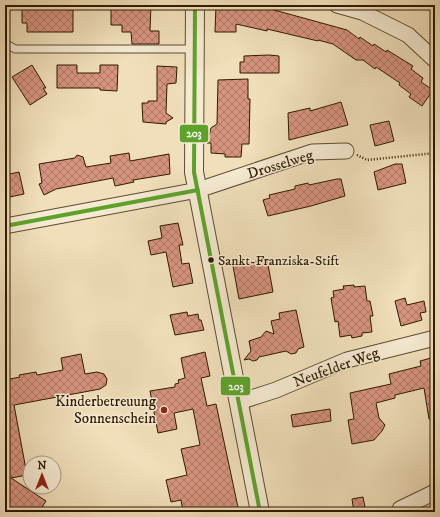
<svg xmlns="http://www.w3.org/2000/svg" width="440" height="517" font-family="'IM FELL DW Pica',serif">
<style>
.building{fill:url(#building-cross-hatch);stroke:#2f1a00}
.lines{fill:none;stroke-linecap:round;stroke-linejoin:round}
.service-casing{stroke:#5f4b2e;stroke-width:9}
.minor-casing{stroke:#5f4b2e;stroke-width:17}
.tertiary-casing{stroke:#5f4b2e;stroke-width:20}
.path{stroke:#2f1a00;stroke-width:2.5;stroke-dasharray:1 2;stroke-linecap:butt}
.service{stroke:#f5ead2;stroke-width:7}
.minor{stroke:#f5ead2;stroke-width:15}
.tertiary{stroke:#f5ead2;stroke-width:18}
.bus-1-casing{stroke:#f5ead2;stroke-width:7}
.bus-1{stroke:#5da32a;stroke-width:4}
.bus-dot{fill:#2f1a00;stroke:#f5ead2;stroke-width:1.5}
.poi-dot{fill:#8f2418;stroke:#f5ead2;stroke-width:1.5}
.labels{text-anchor:middle;stroke-width:3;stroke-linejoin:round;paint-order:stroke}
.bus-label{font-size:14px;fill:#2f1a00;stroke:#f5ead2;text-anchor:start}
.street-label{font-size:15px;fill:#2f1a00;stroke:#f5ead2}
.poi-label{font-size:15px;fill:#2f1a00;stroke:#f5ead2;text-anchor:end}
.line-badge{stroke:#f5ead2;stroke-width:1.5}
.badge-label{font-size:11px;text-anchor:middle;font-weight:bold;fill:#fff}
</style>
<defs>
<pattern id="building-cross-hatch" width="8" height="8" patternUnits="userSpaceOnUse"><rect width="8" height="8" fill="#d6937f"/><path d="M0 0l8 8M0 8l8-8" fill="none" stroke="#ae7766"/></pattern>
</defs>
<rect width="100%" height="100%" fill="#f0dfba"/>
<filter id="stains"><feTurbulence type="fractalNoise" baseFrequency=".005" numOctaves="4"/><feColorMatrix values="0 0 0 0 .2 0 0 0 0 .09 0 0 0 0 .02 0 0 0 .5 -.17"/></filter>
<radialGradient id="worn" r=".72"><stop offset=".6" stop-color="#630" stop-opacity="0"/><stop offset="1" stop-color="#630" stop-opacity=".3"/></radialGradient>
<path class="building" d="M22,5H58V9L73,10V32H27V23H22Z
M121,5H151L150,31H159V44H132L131,32H122V25H111V9H121Z
M216,5H256L347,30L359,39L360,37L373,46L374,44L386,52L387,50L413,66L411,69L423,78L421,82L433,90L422,106L409,97L411,94L399,85L400,83L376,67L375,69L363,60H356L333,44L318,40V41L267,29V31L236,24V32H215Z
M269,55L279,56V73H240V62H244V56Z
M32,65L46,88H43L47,94L30,105L12,77Z
M57,65H77V73H100V65H118L117,91L100,90V88H57Z
M157,66L177,67L176,83L167,84L166,113L173,118L166,122V124L143,122L142,103H148V101H157Z
M248,79V99H250L249,144H242L241,157H225V154L211,153V143H207L211,128L217,124L218,80Z
M341,102L348,125L289,140L288,113L310,108V111Z
M389,121L394,141L375,146L370,125Z
M129,153L130,161L169,154L170,174L133,180L134,182L115,186L113,178L56,189L44,195L39,184L42,183L39,164L75,158L77,155L83,157L86,167L111,163L110,156Z
M395,164H402L406,183L378,190L374,172Z
M19,172L24,194L5,198V175Z
M337,179H341L345,196L311,206L268,216L263,200L270,198L269,195L295,189V186L308,183L309,185Z
M178,223L183,245H179L182,264L189,263L193,283L173,287L166,252L151,255L148,241L162,238L160,226Z
M267,259L273,292L239,299L233,266Z
M354,285V287L365,286L367,301H370L373,316H370L372,332L362,333V336L352,338L351,335L340,337L338,321L335,322L331,298L334,297L333,291L344,289L343,286Z
M405,298L407,305L424,301L426,312L420,313L422,320L401,326L395,301Z
M296,310L304,347L298,349L296,353L291,354L286,351L259,357L257,360L253,361L249,359L244,360L251,351L249,341L261,337L266,331L274,334L271,321L280,319L279,313Z
M187,312L188,316L198,314L199,320H201L204,330L175,335L170,315Z
M205,352L210,376L201,378L207,406L216,404L239,512H183L181,500L171,502L166,480L187,475L181,449L200,445L193,409L174,413L177,429L158,433L150,391L175,387V384L179,383L178,380L185,378L181,358Z
M81,354L85,374L97,372L104,374L107,379L106,385L100,389L14,405L27,475L11,478L46,501L39,512H5V380L20,377L19,375L36,372L37,375L63,370L61,358Z
M431,358L435,380V419H429L424,388L395,395V398L376,403L379,418L385,425L382,431L374,440L352,444L348,420L354,419L350,393L391,384L389,374L421,366L420,361Z
M330,409L331,421L293,427L291,415Z
M363,497L366,512H354L352,499Z"/>
<g class="lines">
<defs>
<path id="service" d="M5,43L15,49H194"/>
<path id="minor" d="M337,5L362,12L408,35L435,60
M5,226L198,190L312,152L346,151
M239,402L276,390L347,360L435,338
M400,509L435,492"/>
<path id="tertiary" d="M195,5L194,172L260,512"/>
</defs>
<use href="#service" class="service-casing"/>
<use href="#minor" class="minor-casing"/>
<use href="#tertiary" class="tertiary-casing"/>
<path class="path" d="M357,155L367,160L435,153"/>
<use href="#service" class="service"/>
<use href="#minor" class="minor"/>
<use href="#tertiary" class="tertiary"/>
<defs>
<path id="bus-1" d="M195,5L194,172L260,512
M5,226L198,190"/>
</defs>
<use href="#bus-1" class="bus-1-casing"/>
<use href="#bus-1" class="bus-1"/>
</g>
<circle class="bus-dot" cx="211" cy="260" r="3.5"/>
<circle class="poi-dot" cx="164" cy="410" r="4"/>
<g class="labels">
<g class="bus-label">
<text x="218" y="265">Sankt-Franziska-Stift</text>
</g>
<g class="street-label">
<text transform="translate(280 164) rotate(-17)" y="5">Drosselweg</text>
<text transform="translate(336 367) rotate(-20)" y="5">Neufelder Weg</text>
</g>
<g class="poi-label">
<text x="156" y="406">Kinderbetreuung<tspan x="156" dy="17">Sonnenschein</tspan></text>
</g>
</g>
<g class="line-badge">
<rect x="179" y="124" width="30" height="19" rx="4" fill="#5da32a"/>
<rect x="220" y="376" width="31" height="20" rx="4" fill="#5da32a"/>
</g>
<g class="badge-label">
<text x="194" y="137">203</text>
<text x="236" y="390">203</text>
</g>
<rect width="440" height="517" fill="none" stroke="#f0dfba" stroke-width="20"/>
<rect x="6" y="6" width="428" height="505" fill="none" stroke="#2f1a00" stroke-width="2"/>
<rect x="10" y="10" width="420" height="497" fill="none" stroke="#2f1a00"/>
<g transform="translate(42 475)"><circle r="19" fill="#f5ead2" stroke="#a6977e"/>
<path d="M0-3L7 15L0 10L-7 15Z" fill="#8f2418"/>
<text y="-6" font-size="11" font-weight="bold" text-anchor="middle" fill="#2f1a00">N</text>
</g>
<rect width="100%" height="100%" filter="url(#stains)"/>
<rect width="100%" height="100%" fill="url(#worn)"/>
</svg>
